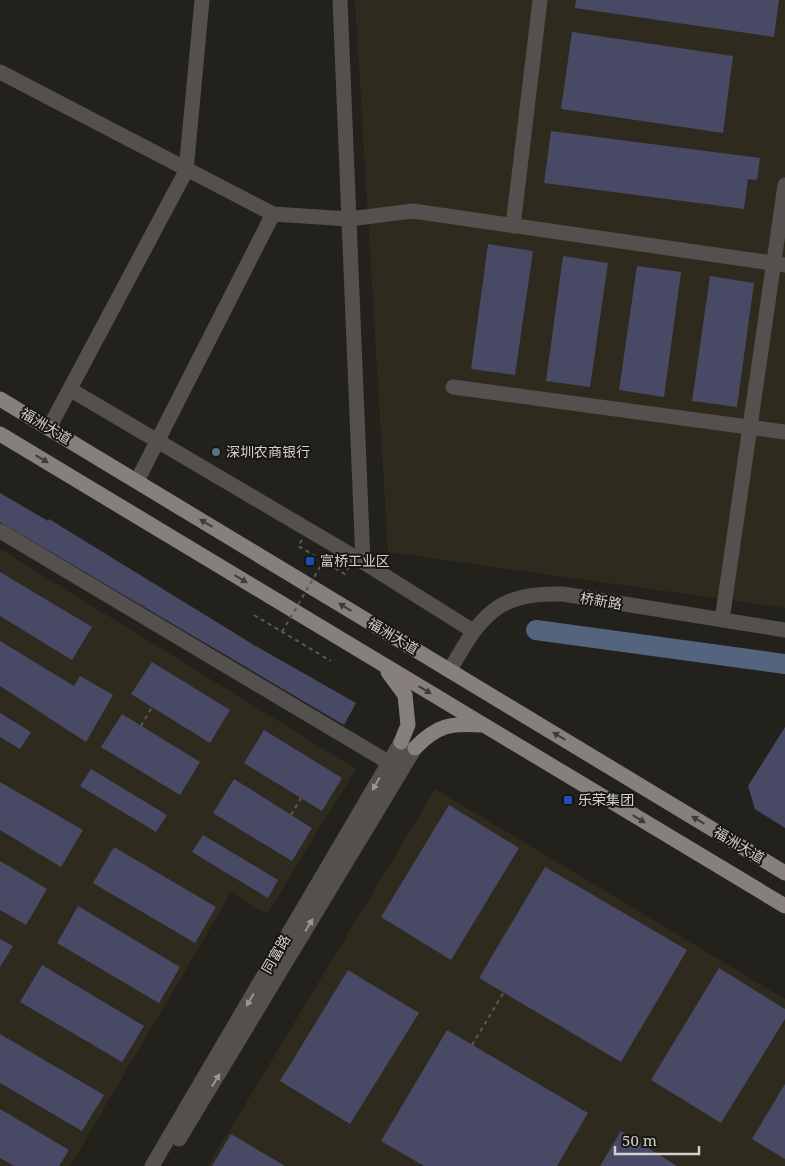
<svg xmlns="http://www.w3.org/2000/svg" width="785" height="1166" font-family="'Noto Serif','Noto Sans SC',serif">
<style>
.built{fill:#2f2a1e}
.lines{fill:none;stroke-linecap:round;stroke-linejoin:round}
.river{stroke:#54637e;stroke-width:20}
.building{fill:#484965}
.path{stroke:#5b5954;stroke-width:2;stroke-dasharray:4 4;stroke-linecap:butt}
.minor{stroke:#53504e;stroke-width:15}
.major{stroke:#867f7b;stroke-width:15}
.path-bridge{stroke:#5b5954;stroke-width:2;stroke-dasharray:4 4;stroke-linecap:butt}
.oneway{fill:#403b37}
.oneway2{fill:#999794}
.service-dot{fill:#5c6f8a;stroke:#1a1712;stroke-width:2}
.transit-dot{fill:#1a4fb4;stroke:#1a1712;stroke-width:2}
.labels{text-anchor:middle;stroke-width:4;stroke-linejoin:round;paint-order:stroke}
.street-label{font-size:14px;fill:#d3d1cd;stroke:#1a1712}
.poi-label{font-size:14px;fill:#d3d1cd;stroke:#1a1712;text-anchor:start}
</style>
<rect width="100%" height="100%" fill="#23211b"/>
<path class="built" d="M355,0H785V608L388,552Z
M0,549L356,769L267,914L231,893L70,1166H0Z
M435,789L785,999V1166H208Z"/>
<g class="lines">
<path class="river" d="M536,630L785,664"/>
</g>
<path class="building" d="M576,0H779L774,37L575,8Z
M572,32L733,56L723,133L561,109Z
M551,131L760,158L757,180L748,179L744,209L544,183Z
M488,244L533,251L515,375L471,369Z
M563,256L608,263L590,387L546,381Z
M637,266L681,272L664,397L619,390Z
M710,276L754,283L737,407L692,401Z
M0,493L48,521L49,519L254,645L356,703L344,725L0,522Z
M0,572L92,627L72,660L0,616Z
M0,641L74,686L80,676L113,695L86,742L0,686Z
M152,662L230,710L210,743L131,694Z
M0,713L31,732L20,749L0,737Z
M122,714L200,762L180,795L101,747Z
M785,727V828L755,809L748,786Z
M264,730L342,778L322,811L244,763Z
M91,769L167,815L156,832L80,786Z
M234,779L312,828L292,861L213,813Z
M0,782L83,830L61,867L0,830Z
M449,805L519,848L451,960L381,917Z
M203,835L278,880L268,898L192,852Z
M114,847L216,907L195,943L93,883Z
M0,861L47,889L26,925L0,910Z
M545,867L687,950L621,1062L479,978Z
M78,906L180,967L159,1003L57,943Z
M0,939L13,946L0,967Z
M42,965L144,1026L122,1062L20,1002Z
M719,968L785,1009V1019L721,1123L651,1080Z
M348,970L419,1013L350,1124L280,1081Z
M447,1030L588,1113L557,1166H424L381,1141Z
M0,1034L104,1095L82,1131L0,1083Z
M785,1084V1159L752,1139Z
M0,1109L69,1150L59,1166H14L0,1158Z
M621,1131L677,1166H600Z
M231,1134L285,1166H212Z"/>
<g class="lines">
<path class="path" d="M302,540L298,546L315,556
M328,564L345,574L348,568
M254,615L331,661
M141,726L152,707
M291,815L301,798
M472,1045L504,992"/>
<path class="minor" d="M340,0L363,562
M0,72L273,214L349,219L413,211L785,265
M513,226L540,0
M453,387L785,432
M71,390L363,562L473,631
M49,428L186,171L202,0
M137,481L273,214
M0,531L388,762
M722,620L785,185
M450,670C481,616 496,592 563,594L785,630
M179,1139L415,748
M152,1166L401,742"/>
<path class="major" d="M0,399L785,873
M0,434L785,906
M388,672L405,695L408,725L401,742
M415,748C437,725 451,723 481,725"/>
<path class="path-bridge" d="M282,632L327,555"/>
</g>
<defs><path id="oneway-solid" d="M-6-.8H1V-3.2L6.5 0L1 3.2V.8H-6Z" transform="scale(1.25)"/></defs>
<g class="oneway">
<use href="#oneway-solid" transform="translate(42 459) rotate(31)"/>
<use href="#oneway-solid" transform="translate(206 523) rotate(-149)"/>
<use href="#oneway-solid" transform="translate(241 579) rotate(31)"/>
<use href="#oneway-solid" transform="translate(345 607) rotate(-149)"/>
<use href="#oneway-solid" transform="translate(425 690) rotate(31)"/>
<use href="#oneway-solid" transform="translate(559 736) rotate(-149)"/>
<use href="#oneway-solid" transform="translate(639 819) rotate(31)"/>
<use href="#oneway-solid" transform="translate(698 820) rotate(-149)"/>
</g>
<g class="oneway2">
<use href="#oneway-solid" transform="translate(376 784) rotate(120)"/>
<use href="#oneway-solid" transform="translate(309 925) rotate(-59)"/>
<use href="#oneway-solid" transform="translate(250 1000) rotate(120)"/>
<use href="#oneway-solid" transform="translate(216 1080) rotate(-58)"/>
</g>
<circle class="service-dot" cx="216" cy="452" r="5"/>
<g class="transit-dot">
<rect x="305" y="556" width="10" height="10" rx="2.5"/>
<rect x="563" y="795" width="10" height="10" rx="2.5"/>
</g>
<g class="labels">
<g class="street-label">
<text transform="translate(46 426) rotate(31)" y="5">福洲大道</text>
<text transform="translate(601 601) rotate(9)" y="5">桥新路</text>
<text transform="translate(393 636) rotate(31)" y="5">福洲大道</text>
<text transform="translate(739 845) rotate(31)" y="5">福洲大道</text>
<text transform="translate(276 954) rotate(-60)" y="5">同富路</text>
</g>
<g class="poi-label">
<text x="226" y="457">深圳农商银行</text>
<text x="320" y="566">富桥工业区</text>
<text x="578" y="805">乐荣集团</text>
</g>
</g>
<path d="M615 1146v8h84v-8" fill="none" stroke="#d3d1cd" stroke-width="2.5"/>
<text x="622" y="1146" font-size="15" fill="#d3d1cd" stroke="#1a1712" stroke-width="4" paint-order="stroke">50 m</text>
</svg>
